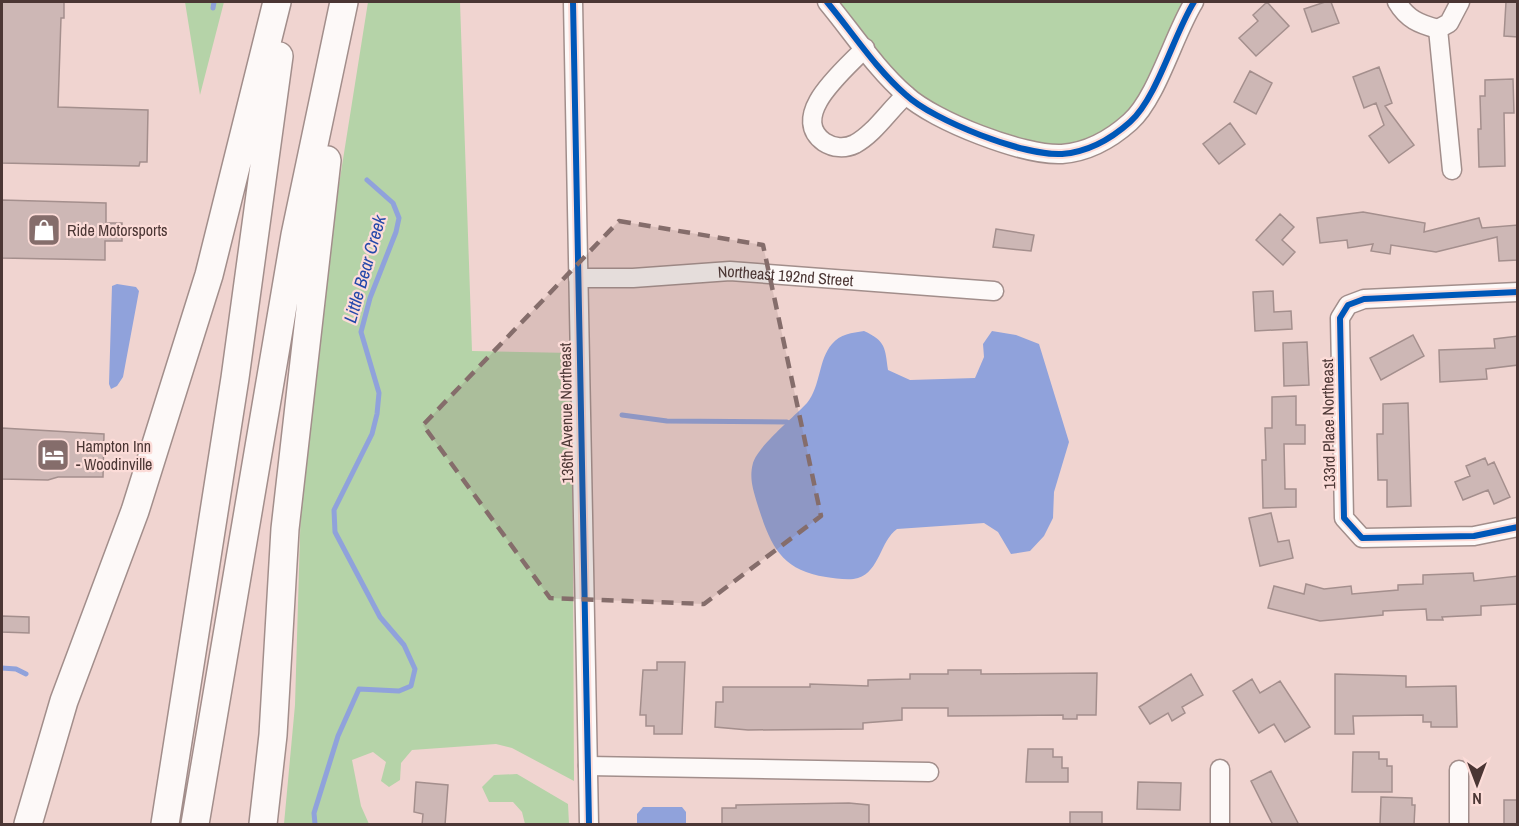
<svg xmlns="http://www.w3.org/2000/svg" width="1519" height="826" font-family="'Archivo Narrow',sans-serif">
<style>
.green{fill:#b5d3a8}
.water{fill:#90a2db}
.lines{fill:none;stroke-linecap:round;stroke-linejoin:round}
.stream{stroke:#90a2db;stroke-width:5}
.building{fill:#cdb7b5;stroke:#a48f8d;stroke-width:1.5}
.minor-casing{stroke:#a28e8b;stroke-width:21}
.highway-casing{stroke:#a28e8b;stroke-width:30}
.minor{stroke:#fdf9f8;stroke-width:18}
.highway{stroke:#fdf9f8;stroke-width:27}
.cycleway-casing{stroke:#fcdcd8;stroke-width:10}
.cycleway{stroke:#0057b8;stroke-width:6}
.marked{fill:#856d6b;fill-opacity:0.2;stroke:#856d6b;stroke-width:4.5;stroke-dasharray:12 8;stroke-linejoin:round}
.labels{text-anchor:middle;stroke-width:4.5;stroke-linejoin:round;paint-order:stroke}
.poi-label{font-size:16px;fill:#4b3634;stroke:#fcdcd8;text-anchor:start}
.street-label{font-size:16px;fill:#4b3634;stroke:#fcdcd8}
.water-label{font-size:18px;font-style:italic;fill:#2548aa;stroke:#fcdcd8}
</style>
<rect width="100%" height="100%" fill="#f0d4d0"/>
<path class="green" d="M185,2H224L200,95Z
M368,2H460L472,351L572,353L574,781L512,748L496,744L412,750L401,763L400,780L389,787L381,781L386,762L373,752L352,760L361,806L369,824H284L295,705L302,468L314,342Z
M827,2H1194L1132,120L1060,154L929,112Z
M517,774L568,804L569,824H525L522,812L513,802H489L482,787L494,775Z"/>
<path class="water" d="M117,284L136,287L139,291L123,377L117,386L111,389L109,384L112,286Z
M864,331C886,341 885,348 888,370L910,380L975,378L984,357L983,344L992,331L1016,335L1039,344L1069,442L1054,492L1053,518L1044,536L1030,551L1011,554L998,532L984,523L897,529C880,541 880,571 858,578C849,581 835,578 826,577C780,570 770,544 757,503C753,489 749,478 753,463C758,446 794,417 807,403C821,386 818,360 832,344C840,334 852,333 864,331Z
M643,807H682L686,812V824H637V814Z"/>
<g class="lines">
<path class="stream" d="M213,8L214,2
M622,415L667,421L787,422
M2,668L16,669L26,674
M315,824L314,813L338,736L359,689L399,691L411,686L415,669L404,645L380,617L335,532L334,510L372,434L377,414L379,393L361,332L370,298L396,232L399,218L393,203L367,180"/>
</g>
<path class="building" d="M2,2H64V18H61L58,107L148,110L147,162H140L139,166L2,163Z
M1267,2L1289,26L1256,56L1239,38L1258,21L1253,15Z
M1325,2H1331L1339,23L1312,32L1304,9Z
M1506,2H1518V37L1504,36Z
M1379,67L1392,103L1385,106L1414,145L1389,163L1369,136L1384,125L1376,103L1364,108L1353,77Z
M1250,71L1272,83L1256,114L1234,102Z
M1513,79L1514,113H1504L1505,166L1479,167L1478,129H1481L1480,96H1485V80Z
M1230,123L1245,144L1219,164L1203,144Z
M2,200L106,203V223H122V241H105V260L2,258Z
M1363,212L1425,223L1424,232L1479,218L1482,228L1518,225V260L1499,261L1497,237L1436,252L1391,245L1390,254L1371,251L1373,244L1348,248L1347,240L1320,243L1317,218Z
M1280,214L1294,227L1282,240L1295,252L1283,265L1256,240Z
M996,229L1034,235L1031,251L993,247Z
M1273,291L1274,312L1291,311L1292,329L1255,331L1253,292Z
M1413,335L1424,356L1381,380L1370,358Z
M1518,336V365L1486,369L1487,379L1440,382L1439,350L1495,348L1494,339Z
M1307,342L1309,385L1284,386L1283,343Z
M1296,396V425H1305V444H1284L1285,489H1296V507L1263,508L1262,460H1266L1265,428H1272V397Z
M1408,403L1411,506L1387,507V480H1378L1377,434H1383V404Z
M2,428L104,434L103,477H58L48,480L2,479Z
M1485,458L1488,465L1494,462L1510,497L1494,504L1488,490L1463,500L1455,482L1470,476L1466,466Z
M1271,513L1278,542L1289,540L1293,558L1260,566L1249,518Z
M1473,573L1474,581L1518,576V604L1481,606V615L1442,617L1443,620H1427L1426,609L1383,611V615L1320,621L1268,608L1274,586L1304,594L1306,584L1324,589L1351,586L1352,594L1398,590V585L1423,584V575Z
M2,616L29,617V633L2,632Z
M657,662H685L682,734H654V726H646V715H640L643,670H657Z
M948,670H981V674L1097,673L1096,715H1077V719H1063V715L948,716V708H902V720L863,723V729L748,730L715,727L716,702H723V687H810V684L868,686V680L910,679V674H948Z
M1191,674L1203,695L1182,707L1185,713L1172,721L1168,713L1150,724L1139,707Z
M1335,674L1406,676V687L1456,686L1457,727H1431V722H1423V715L1353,716L1354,734H1335Z
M1252,679L1260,693L1280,681L1310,727L1285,742L1274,724L1259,733L1233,691Z
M1028,749H1053V757H1062V768H1068V782H1026Z
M1353,752H1379V759H1387V766H1392V792H1352Z
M1271,771L1299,825H1273L1251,781Z
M416,782L448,785L445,825H422L423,814L414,812Z
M1138,782L1181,783L1180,810L1137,809Z
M1381,797L1412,798V805H1415L1414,825H1380Z
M1504,800H1518V825H1504Z
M849,803L869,805V825H722V808H736V805Z
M1070,812H1102V825H1070Z"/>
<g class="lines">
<defs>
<g id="minor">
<path d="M573,2L589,824"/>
<path d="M827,2C852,32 876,69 906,95C934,121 1024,156 1062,154C1088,152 1111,139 1130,122C1157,98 1174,34 1194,2"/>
<path d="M1397,2C1407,19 1419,24 1438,29"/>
<path d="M865,48C847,68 787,115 824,142C833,148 845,149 855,144C875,133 889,110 906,95"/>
<path d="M1452,170L1438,29L1449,23L1460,2"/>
<path id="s1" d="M578,278H633L730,271L994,291"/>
<path d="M1518,292L1364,299L1348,305L1340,318L1344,518L1362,538L1474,536L1518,527"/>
<path d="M588,766L929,772"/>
<path d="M1459,770V824"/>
<path d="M1220,824V769"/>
</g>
<path id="highway" d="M28,824L64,701L135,511L209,275L277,2
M165,824L235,378L279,56
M195,824L295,235L344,2
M263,824L273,735L285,529L327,160"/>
</defs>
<use href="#minor" class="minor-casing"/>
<use href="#highway" class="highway-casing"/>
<use href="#minor" class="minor"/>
<use href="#highway" class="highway"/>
<defs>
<path id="cycleway" d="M573,2L589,824
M827,2C852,32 876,69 906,95C934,121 1024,156 1062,154C1088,152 1111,139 1130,122C1157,98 1174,34 1194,2
M1518,292L1364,299L1348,305L1340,318L1344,518L1362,538L1474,536L1518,527"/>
</defs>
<use href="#cycleway" class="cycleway-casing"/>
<use href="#cycleway" class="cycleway"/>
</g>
<path class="marked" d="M619,221L763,245L821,516L704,604L550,598L423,425Z"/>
<defs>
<symbol id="shop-square" viewBox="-11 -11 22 22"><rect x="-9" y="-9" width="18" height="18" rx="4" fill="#856d6b" stroke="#fcdcd8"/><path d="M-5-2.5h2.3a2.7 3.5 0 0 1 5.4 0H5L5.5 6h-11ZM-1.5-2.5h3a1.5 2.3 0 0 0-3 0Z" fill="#fff"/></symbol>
<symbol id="hotel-square" viewBox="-11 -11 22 22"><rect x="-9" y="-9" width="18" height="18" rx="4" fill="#856d6b" stroke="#fcdcd8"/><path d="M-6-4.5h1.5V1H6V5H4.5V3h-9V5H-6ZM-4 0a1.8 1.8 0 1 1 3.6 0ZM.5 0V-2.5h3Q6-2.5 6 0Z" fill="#fff"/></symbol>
</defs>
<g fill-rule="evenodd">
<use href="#shop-square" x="25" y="211" width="38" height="38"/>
<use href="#hotel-square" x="34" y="436" width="38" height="38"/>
</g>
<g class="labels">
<g class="poi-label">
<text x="67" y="236">Ride Motorsports</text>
<text x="76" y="452">Hampton Inn<tspan x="76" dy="18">- Woodinville</tspan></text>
</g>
<g class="street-label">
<text dy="6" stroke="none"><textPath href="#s1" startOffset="208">Northeast 192nd Street</textPath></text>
<text transform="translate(566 413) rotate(-91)" y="6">136th Avenue Northeast</text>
<text transform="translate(1328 424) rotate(-91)" y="6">133rd Place Northeast</text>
</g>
<g class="water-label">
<text transform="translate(365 269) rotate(-74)" y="6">Little Bear Creek</text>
</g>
</g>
<rect width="1519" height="826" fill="none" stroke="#4b3634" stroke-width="6"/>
<g transform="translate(1477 784) rotate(180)" stroke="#fcdcd8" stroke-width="4.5" paint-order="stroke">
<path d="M0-4.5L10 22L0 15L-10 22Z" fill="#4b3634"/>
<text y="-9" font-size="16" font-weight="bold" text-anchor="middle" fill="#4b3634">N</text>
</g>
</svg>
